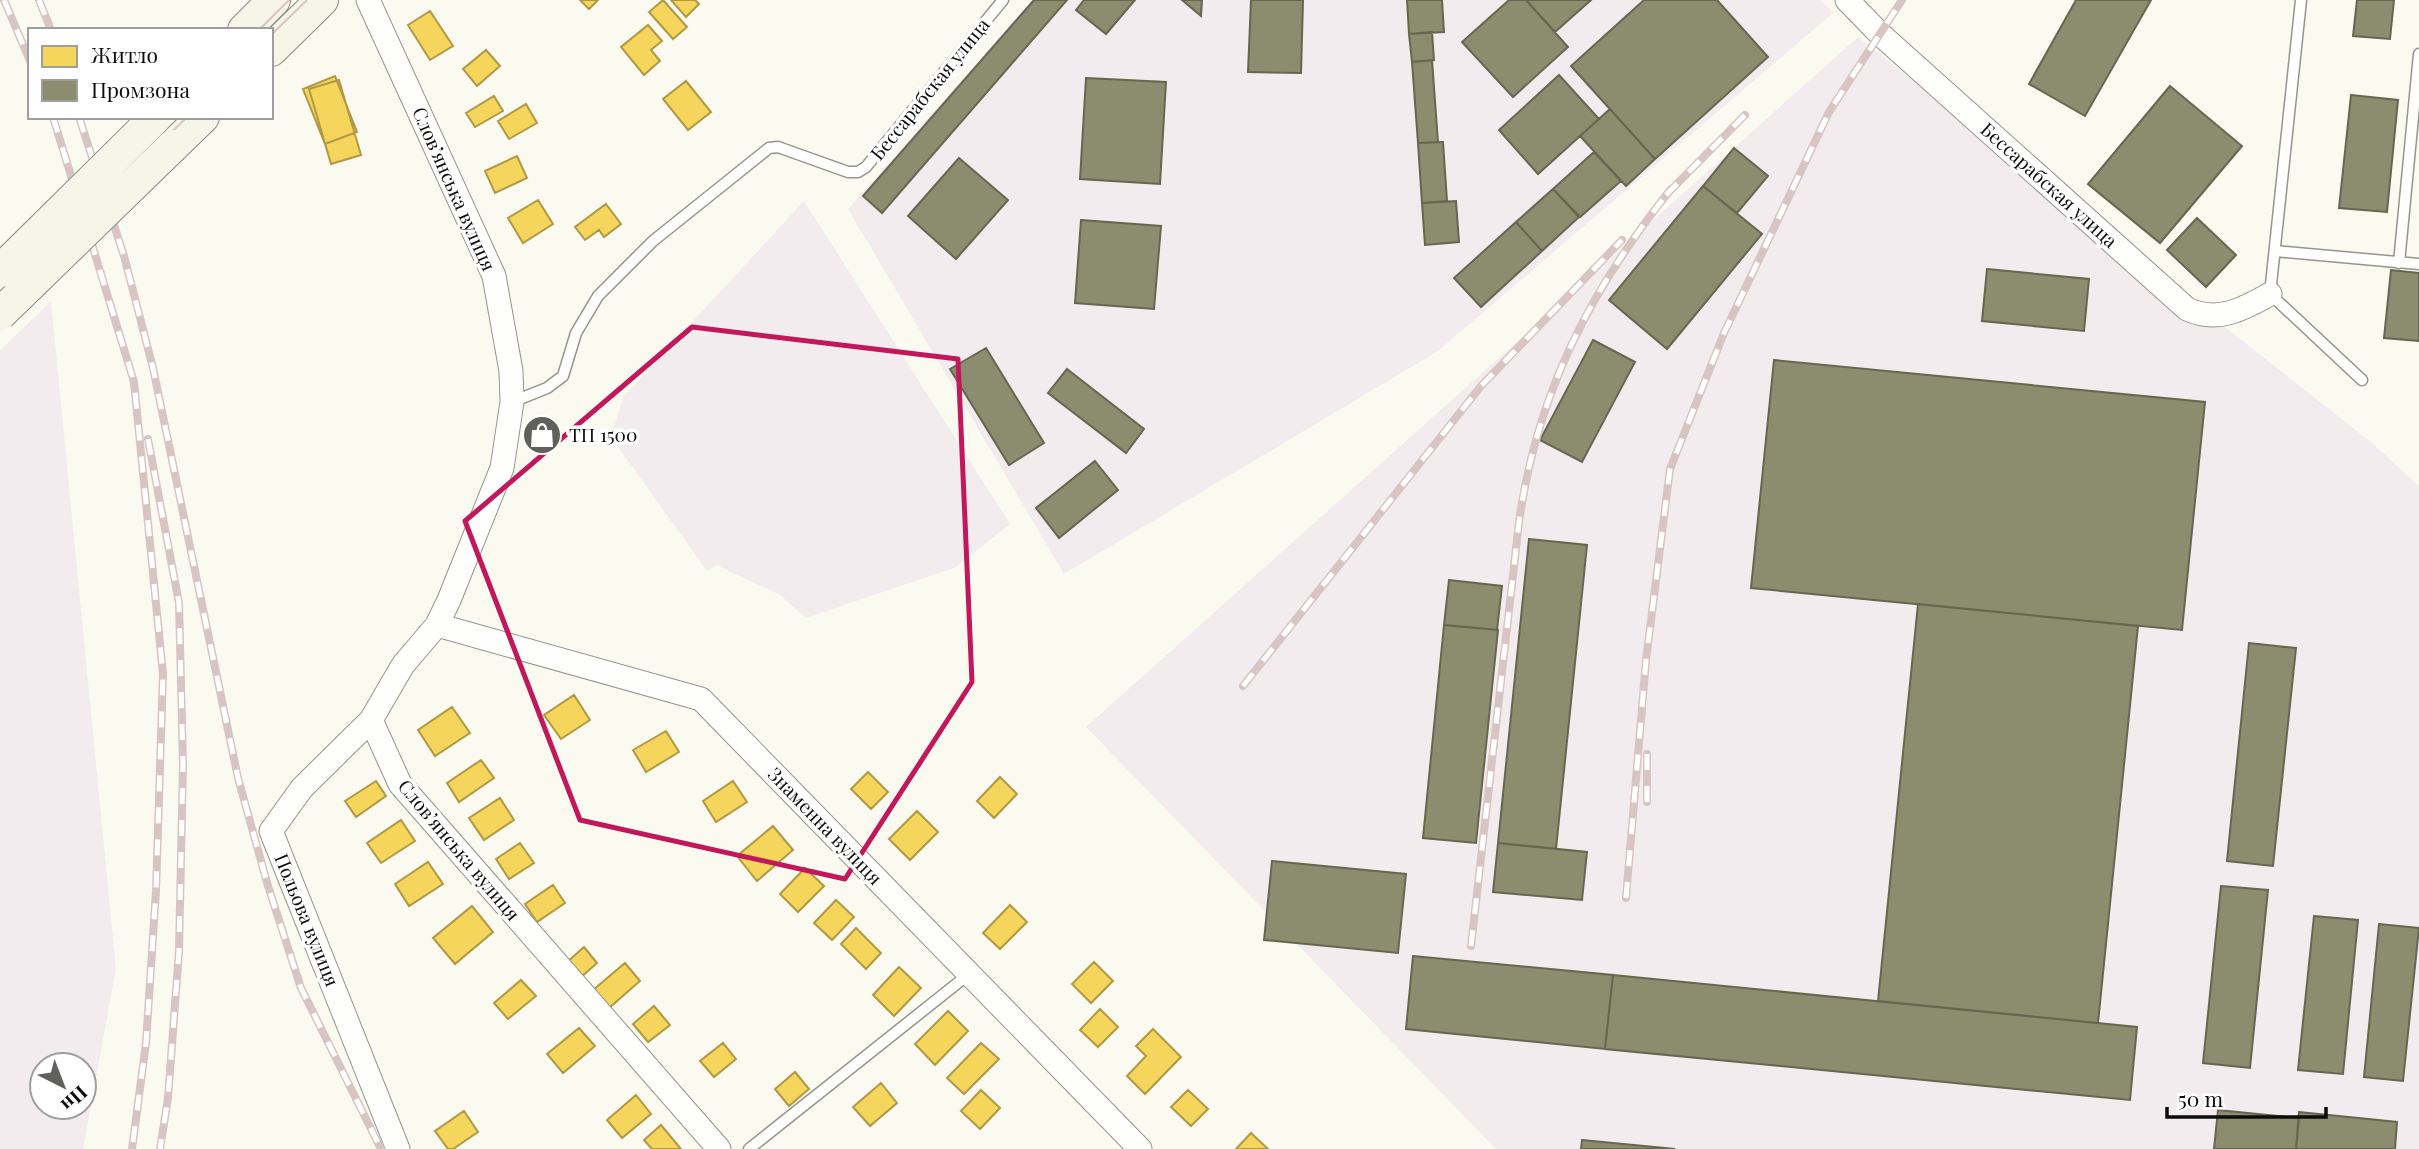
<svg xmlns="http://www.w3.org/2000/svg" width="2419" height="1149" font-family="'Playfair Display',serif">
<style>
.industrial{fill:#f3ecee;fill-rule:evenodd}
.homes{fill:#f6d55c;stroke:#b09944;stroke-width:2}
.industry{fill:#8c8c6e;stroke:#666651;stroke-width:2}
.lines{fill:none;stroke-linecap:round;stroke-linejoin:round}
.service-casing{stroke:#949490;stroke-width:13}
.minor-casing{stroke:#949490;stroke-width:25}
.secondary-casing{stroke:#8b8a86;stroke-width:34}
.service{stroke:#fefefd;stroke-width:10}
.minor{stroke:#fefefd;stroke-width:23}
.secondary{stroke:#f5f5e8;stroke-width:32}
.tram{stroke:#d8c5c3;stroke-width:2}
.rail-casing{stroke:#d8c5c3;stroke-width:8}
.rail{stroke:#fff;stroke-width:5;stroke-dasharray:16;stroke-linecap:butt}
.secondary-bridge-casing{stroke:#8b8a86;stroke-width:34;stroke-linecap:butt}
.secondary-bridge{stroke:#f5f5e8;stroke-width:32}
.marked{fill:none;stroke:#c2185b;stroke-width:5;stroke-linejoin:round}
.labels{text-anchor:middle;stroke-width:7;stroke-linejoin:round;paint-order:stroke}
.street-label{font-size:19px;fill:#0d0d0d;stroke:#fff}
.poi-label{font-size:19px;fill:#0d0d0d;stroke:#fff;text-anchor:start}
</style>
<rect width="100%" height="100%" fill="#fbfaf1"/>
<path class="industrial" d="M1032,0H1821L1833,13L1438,351L1064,574L848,209Z
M1858,37L2372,443L2419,486V1149H1496L1086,727Z
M804,201L1010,524L956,567L806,618L780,595L716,565L707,571L611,437L623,397Z
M51,301L116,969L83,1149H0V351ZM84,1065V1107H42V1065Z"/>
<path class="homes" d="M580,0H598L589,9Z
M663,0L687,27L673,39L649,12Z
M671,0H695L699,4L686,17Z
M430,11L453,46L430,60L408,25Z
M648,25L662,41L651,50L660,61L644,75L621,47Z
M486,50L500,66L477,86L463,69Z
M335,76L357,132L325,144L303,89Z
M339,80L361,155L331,164L309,89Z
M686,81L711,112L688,130L663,99Z
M494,96L503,111L475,127L466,113Z
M526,104L537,123L509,139L498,121Z
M517,156L527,178L495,193L485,171Z
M538,200L553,224L523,243L508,218Z
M606,204L621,224L604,237L599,230L585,240L575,227Z
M574,695L590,720L561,739L544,715Z
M452,707L470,733L435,756L418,730Z
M666,731L679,752L646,772L633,750Z
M481,760L494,778L459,802L447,783Z
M868,772L888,792L871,809L851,789Z
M1000,777L1017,794L994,818L977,801Z
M376,781L386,796L356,817L345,801Z
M733,781L747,802L716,822L703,801Z
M500,798L514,820L484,840L469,818Z
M917,811L938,832L910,860L889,839Z
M401,820L415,841L381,863L367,843Z
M773,826L793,850L757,881L737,856Z
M520,843L534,863L509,879L496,859Z
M428,862L443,884L409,906L395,884Z
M805,868L824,886L798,912L780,894Z
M553,885L565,903L537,922L525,904Z
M836,900L854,917L832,940L814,923Z
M1010,905L1027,922L1000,949L983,933Z
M472,906L493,932L455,964L433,938Z
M856,928L881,953L866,969L841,944Z
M584,947L597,963L579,979L566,963Z
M1094,962L1113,981L1091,1003L1072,984Z
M625,963L640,981L609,1008L593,990Z
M899,967L921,988L894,1016L873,995Z
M521,980L536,996L508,1019L494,1003Z
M654,1006L670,1025L648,1042L633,1024Z
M1100,1009L1118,1027L1098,1047L1080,1030Z
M948,1011L968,1031L935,1065L915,1044Z
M579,1028L595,1046L563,1073L547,1054Z
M1153,1029L1181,1057L1145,1094L1127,1076L1146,1056L1136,1046Z
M723,1043L736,1059L714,1077L700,1061Z
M981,1043L999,1059L964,1094L947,1078Z
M795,1072L809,1089L789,1106L775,1089Z
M881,1083L897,1103L870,1126L853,1107Z
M981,1090L1000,1108L980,1129L961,1111Z
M1188,1090L1208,1109L1191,1126L1171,1107Z
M636,1095L651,1114L622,1138L607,1120Z
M464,1111L478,1132L453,1149H448L435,1131Z
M661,1125L681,1149H652L644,1140Z
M1251,1133L1268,1149H1236Z"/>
<path class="industry" d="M1034,0H1067L882,213L863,196Z
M1084,0H1135L1106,34L1076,10Z
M1182,0H1202L1201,16Z
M1251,0H1303L1301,73L1248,72Z
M1407,0H1442L1444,32L1409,34Z
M1509,0H1526L1568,47L1513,97L1462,42Z
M1526,0H1591L1555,32Z
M1644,0H1717L1768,57L1655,159L1571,66Z
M2076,0H2151L2085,116L2029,84Z
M2357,0H2394L2390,39L2353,36Z
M1432,32L1434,60L1412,62L1409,34Z
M1432,60L1438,142L1418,143L1412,62Z
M1559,75L1599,119L1538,174L1499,130Z
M1086,78L1166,82L1160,184L1080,179Z
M2170,86L2242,146L2160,243L2088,184Z
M2351,95L2398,100L2387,212L2339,208Z
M1610,109L1655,159L1626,186L1580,136Z
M1443,142L1447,201L1422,203L1418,143Z
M1734,148L1768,176L1737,213L1703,186Z
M1594,152L1621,181L1580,217L1553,189Z
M959,158L1008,200L956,259L908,216Z
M1703,186L1762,234L1667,349L1609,300Z
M1553,189L1579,217L1542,251L1516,222Z
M1456,201L1459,242L1425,245L1422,203Z
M2197,218L2236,255L2206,287L2167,250Z
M1081,220L1161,226L1154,309L1075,303Z
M1516,222L1542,251L1481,307L1454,278Z
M1987,269L2089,279L2084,331L1982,321Z
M2391,270L2419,273V341L2384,338Z
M1593,340L1635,362L1582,462L1540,440Z
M986,348L1044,443L1009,465L950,369Z
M1774,360L2205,402L2182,630L1751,588Z
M1067,369L1144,429L1126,453L1048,393Z
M1095,461L1118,490L1059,538L1036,508Z
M1529,539L1587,545L1556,849L1498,843Z
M1449,580L1502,586L1497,630L1444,625Z
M1918,604L2138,626L2098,1023L1878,1001Z
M1444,625L1498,630L1476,843L1423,838Z
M2249,643L2296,648L2273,866L2227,861Z
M1498,843L1587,852L1582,900L1493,892Z
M1272,861L1406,874L1398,953L1264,940Z
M2221,886L2268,890L2250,1068L2203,1063Z
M2314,916L2358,920L2343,1074L2298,1070Z
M2379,924L2419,928L2403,1081L2364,1077Z
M1413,956L1613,975L1605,1049L1406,1029Z
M1613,975L2137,1027L2130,1100L1605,1049Z
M2218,1110L2299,1118L2296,1149H2214Z
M2299,1112L2397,1122L2395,1149H2296Z
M1582,1140L1675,1149H1581Z"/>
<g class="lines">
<defs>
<path id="service" d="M2301,0L2270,294L2362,380
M2275,251L2419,264
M2399,263L2419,54
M512,402L547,388L563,376L576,333L598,296L653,241L769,148L778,147L848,172H858L866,167L1003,0
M749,1149L969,974"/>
<path id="minor" d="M368,0L494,276L511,371L512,402L502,468L449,600L437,625L403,665L371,720L400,784L719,1149
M1847,0L1880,34L2187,309C2217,323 2242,310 2270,294
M437,625L701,699L1140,1149
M371,720L302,788L271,831L398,1149"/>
<path id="secondary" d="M244,30L274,0
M271,50L322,0
M173,146L203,117"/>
</defs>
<use href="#service" class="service-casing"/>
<use href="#minor" class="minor-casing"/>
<use href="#secondary" class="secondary-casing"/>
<use href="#service" class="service"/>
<use href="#minor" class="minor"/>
<use href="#secondary" class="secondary"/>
<path class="tram" d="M259,30L289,0
M271,35L307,0
M22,264L171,117
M0,300L187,117"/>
<defs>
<path id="rail" d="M4,0L30,61
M39,0L51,30
M53,117L134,382L163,674L156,891L146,1043L132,1149
M79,117L124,256L153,368L238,778L268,886L301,988L381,1149
M1666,195L1745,115
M148,439L179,603L183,764L179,951L168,1098L160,1149
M1243,686L1481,386L1622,240
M1647,754V802
M1626,898L1646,660L1670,469L1724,333L1829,112L1902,0
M1471,946L1519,522C1537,393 1590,290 1671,189"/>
</defs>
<use href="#rail" class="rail-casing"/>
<use href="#rail" class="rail"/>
<defs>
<path id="secondary-bridge" d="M0,271L154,119
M0,314L173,146"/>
</defs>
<use href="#secondary-bridge" class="secondary-bridge-casing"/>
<use href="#secondary-bridge" class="secondary-bridge"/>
</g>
<path class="marked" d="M692,327L958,359L972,682L845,879L580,820L465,521Z"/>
<defs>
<symbol id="shop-disc" viewBox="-11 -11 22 22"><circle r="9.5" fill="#60605d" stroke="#fff"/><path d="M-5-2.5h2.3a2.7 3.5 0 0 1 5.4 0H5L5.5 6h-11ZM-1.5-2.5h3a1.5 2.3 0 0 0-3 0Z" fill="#fff"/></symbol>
</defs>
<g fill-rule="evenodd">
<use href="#shop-disc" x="520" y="413" width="44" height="44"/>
</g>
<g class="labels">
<g class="street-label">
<text transform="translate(930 89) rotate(-51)" y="7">Бессарабская улица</text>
<text transform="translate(2049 185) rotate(42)" y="7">Бессарабская улица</text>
<text transform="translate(454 189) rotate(66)" y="7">Слов’янська вулиця</text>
<text transform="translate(825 826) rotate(46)" y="7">Знаменна вулиця</text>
<text transform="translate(459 850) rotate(50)" y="7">Слов’янська вулиця</text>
<text transform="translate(307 920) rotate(68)" y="7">Польова вулиця</text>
</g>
<g class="poi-label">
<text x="569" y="442">ТП 1500</text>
</g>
</g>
<rect x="28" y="28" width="245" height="91" fill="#ffffff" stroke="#9e9e9e" stroke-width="2"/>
<rect x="42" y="46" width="35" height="21" fill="#f6d55c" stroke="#9e9e9e" stroke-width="2"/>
<text x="91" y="63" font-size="21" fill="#0d0d0d">Житло</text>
<rect x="42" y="80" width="35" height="21" fill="#8c8c6e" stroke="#9e9e9e" stroke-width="2"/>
<text x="91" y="98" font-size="21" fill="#0d0d0d">Промзона</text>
<g transform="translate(63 1086) rotate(138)"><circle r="33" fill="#ffffff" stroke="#9e9e9e" stroke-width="2"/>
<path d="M0-5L12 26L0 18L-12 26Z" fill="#60605d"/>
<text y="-10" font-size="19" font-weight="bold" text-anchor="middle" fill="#0d0d0d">Пн</text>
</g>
<path d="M2167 1107v10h159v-10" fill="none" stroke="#0d0d0d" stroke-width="3.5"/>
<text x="2178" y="1107" font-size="21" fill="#0d0d0d" stroke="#ffffff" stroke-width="5" paint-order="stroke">50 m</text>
</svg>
